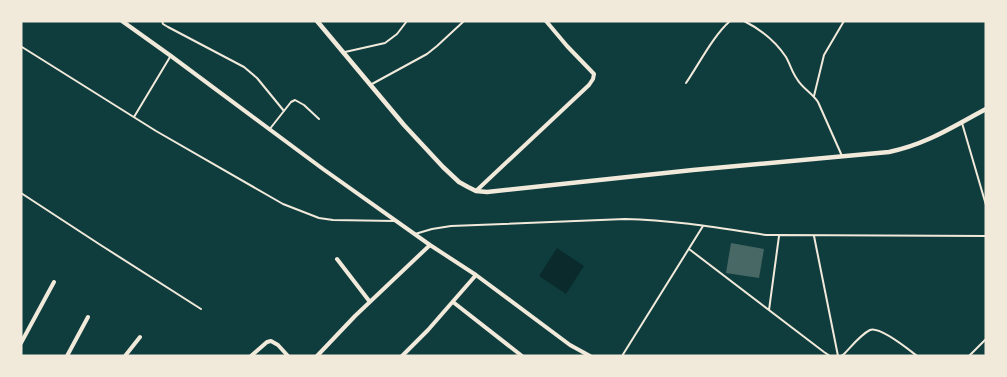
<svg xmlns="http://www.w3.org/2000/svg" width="1007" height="377" font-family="'Archivo Narrow',sans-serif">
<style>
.water{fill:#0a2a2b}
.building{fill:#486865}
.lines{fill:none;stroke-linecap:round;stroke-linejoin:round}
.service{stroke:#f1e9da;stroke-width:2}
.minor{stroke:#f1e9da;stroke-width:4}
.tertiary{stroke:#f1e9da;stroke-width:4.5}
</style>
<rect width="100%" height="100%" fill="#0f3d3e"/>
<path class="water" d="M557,248L584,266L566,294L539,276Z"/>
<path class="building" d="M731,243L764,249L759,278L726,273Z"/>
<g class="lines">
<path class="service" d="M162,21L163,24L168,27L244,67L257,78L284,111
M744,21C760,29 776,42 786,57C790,64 792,72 797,79C802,88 812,93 818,102L842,156
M22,47L156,131L283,204L319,218L333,220L395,221
M345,52L385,43L397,34L407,21
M686,83C699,64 713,36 730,21
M372,84L427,54L437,46L464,21
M814,96L824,55L844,21
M134,117L170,57
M962,123L986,205
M269,130L291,102L295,100L304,105L319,119
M21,193L99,244L201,309
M415,234L432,229L451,226L625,219C673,220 720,228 766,235H780L986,236
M814,236L838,356
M689,249L824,352L830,356
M769,310L779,236
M622,356L703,226
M841,356L844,354C851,347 860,335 870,330C880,326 908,349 917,356
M969,356L986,339"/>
<path class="minor" d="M122,21L171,56L323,169L430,245L476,275L570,345L590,356
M476,191L589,85L593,79L594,74L567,46L546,21
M337,259L370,302
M453,302L522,356
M21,343L54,282
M67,356L88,317
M125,356L140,337
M251,356L267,342L271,341L278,345L288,356
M317,356L355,316L430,245
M402,356L428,330L476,275"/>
<path class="tertiary" d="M317,21L404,125L443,167L459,182L468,187L476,191L487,192L693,170L889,152C927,144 952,127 986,109"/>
</g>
<rect width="1007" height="377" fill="none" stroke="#f1e9da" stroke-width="45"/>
</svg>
